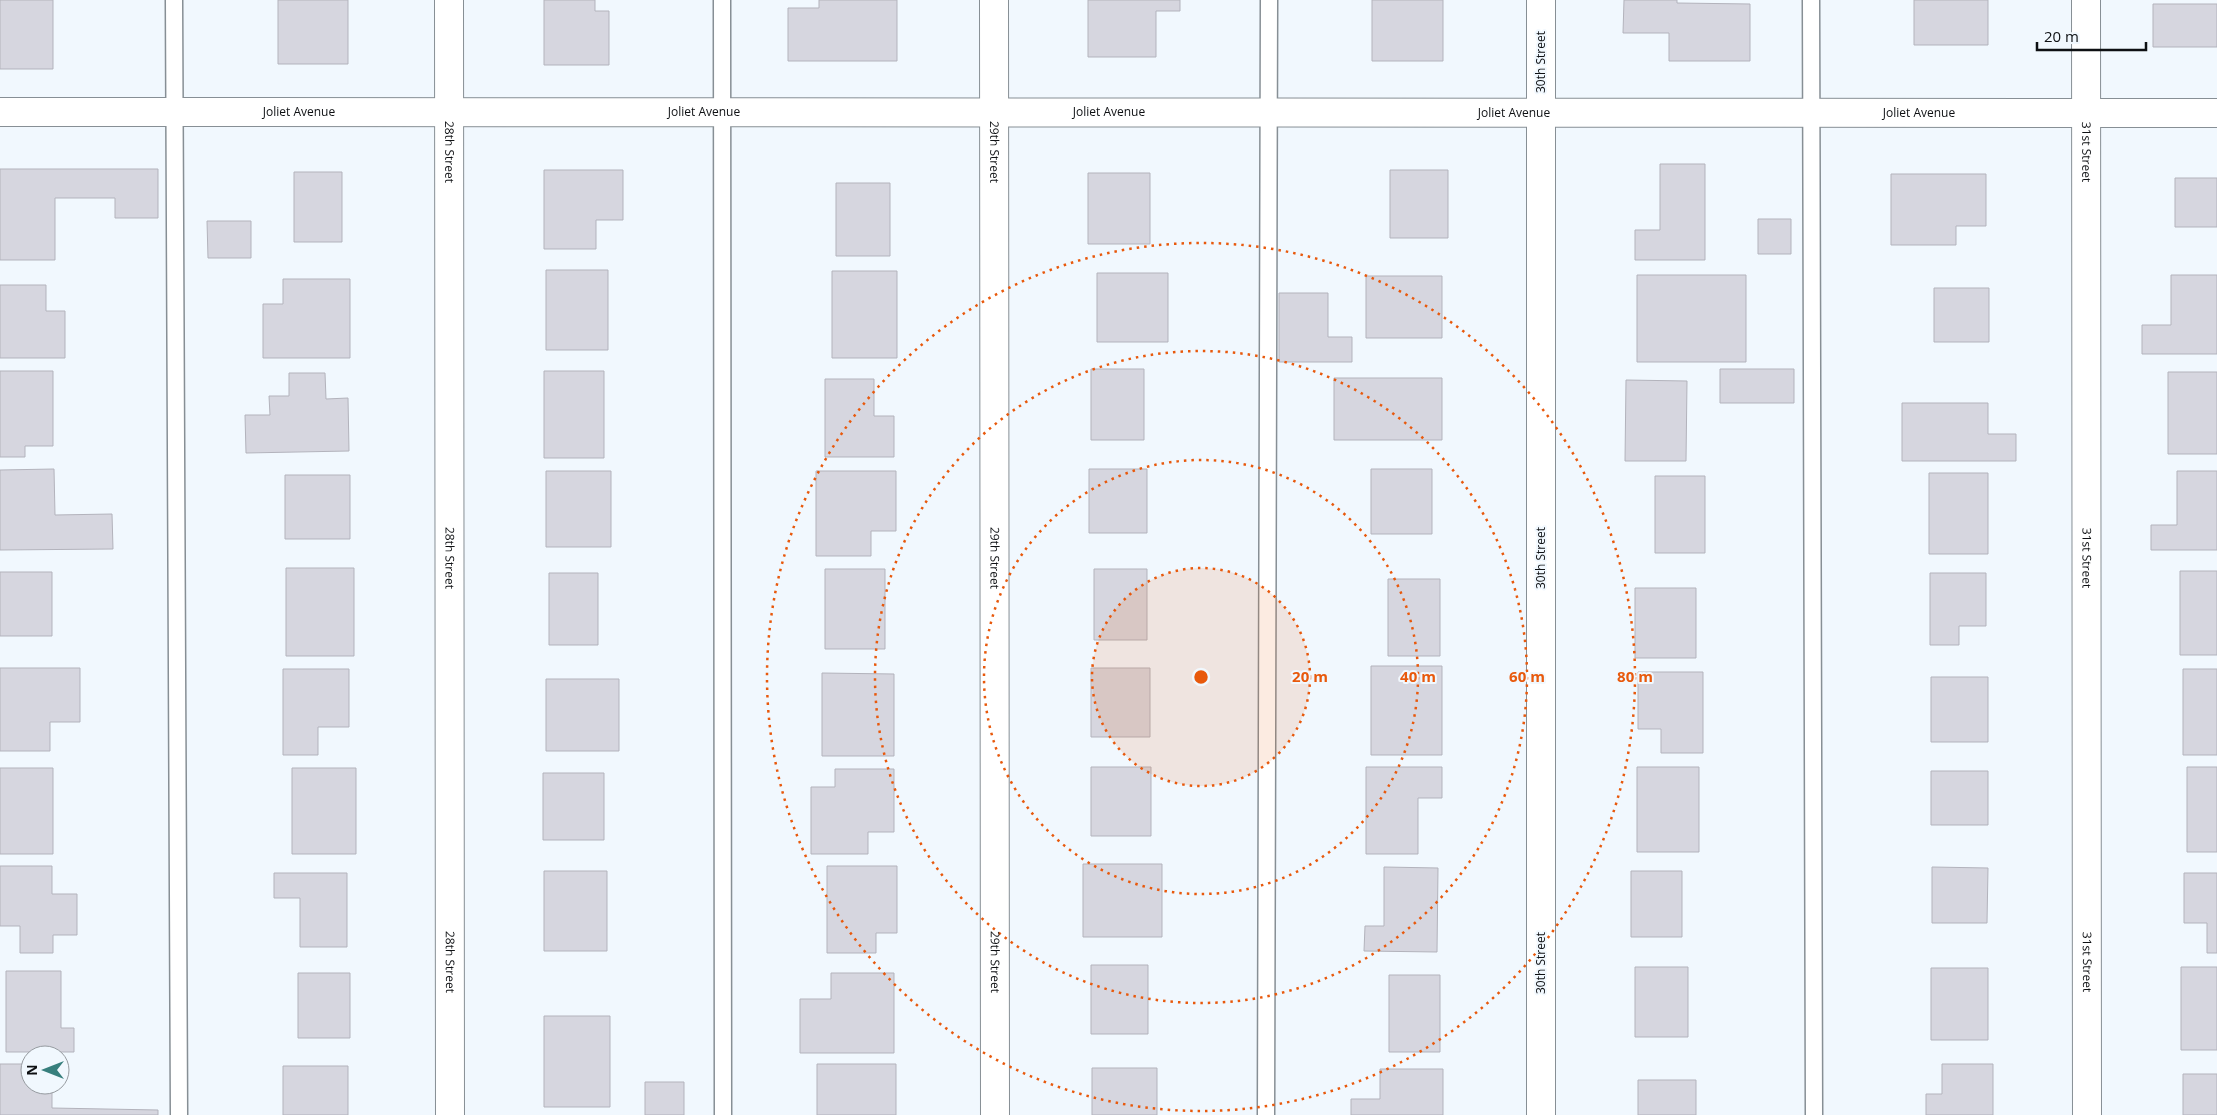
<svg xmlns="http://www.w3.org/2000/svg" width="2217" height="1115" font-family="'Open Sans',sans-serif">
<style>
.building{fill:#d6d6df;stroke:#b3b3bc}
.lines{fill:none;stroke-linecap:round;stroke-linejoin:round}
.lane-casing{stroke:#878f95;stroke-width:19}
.street-casing{stroke:#878f95;stroke-width:30}
.lane{stroke:#fff;stroke-width:16}
.street{stroke:#fff;stroke-width:28}
.ring{fill:none;stroke:#e8590c;stroke-width:2.5;stroke-dasharray:2.5 5}
.labels{text-anchor:middle;stroke-width:4;stroke-linejoin:round;paint-order:stroke}
.street-label{font-size:12px;fill:#0e1013;stroke:#f1f8fe}
.centre{fill:#e8590c;stroke:#f1f8fe;stroke-width:2.5}
.ring-label{font-size:15px;text-anchor:middle;font-weight:bold;fill:#e8590c;stroke:#f1f8fe;stroke-width:4;stroke-linejoin:round;paint-order:stroke}
</style>
<rect width="100%" height="100%" fill="#f1f8fe"/>
<path class="building" d="M0,0H53V69H0Z
M278,0H348V64H278Z
M544,0H595V11H609V65H544Z
M819,0H897V61H788V8H819Z
M1088,0H1180V11H1156V57H1088Z
M1372,0H1443V61H1372Z
M1624,0H1677V3L1750,4V61H1669V33H1623Z
M1914,0H1988V45H1914Z
M2153,4H2217V47H2153Z
M1660,164H1705V260H1635V230H1660Z
M0,169H158V218H115V198H55V260H0Z
M544,170H623V220H596V249H544Z
M1390,170H1448V238H1390Z
M294,172H342V242H294Z
M1088,173H1150V244H1088Z
M1891,174H1986V226H1956V245H1891Z
M2175,178H2217V227H2175Z
M836,183H890V256H836Z
M1758,219H1791V254H1758Z
M207,221H251V258H208Z
M546,270H608V350H546Z
M832,271H897V358H832Z
M1097,273H1168V342H1097Z
M1637,275H1746V362H1637Z
M2171,275H2217V354H2142V325H2171Z
M1366,276H1442V338H1366Z
M283,279H350V358H263V304H283Z
M0,285H46V311H65V358H0Z
M1934,288H1989V342H1934Z
M1279,293H1328V337H1352V362H1279Z
M1091,369H1144V440H1091Z
M1720,369H1794V403H1720Z
M0,371H53V446H25V457H0Z
M544,371H604V458H544Z
M2168,372H2217V454H2168Z
M289,373H325L326,399L348,398L349,451L246,453L245,415H270L269,396H289Z
M1334,378H1442V440H1334Z
M825,379H874V416H894V457H825Z
M1626,380L1687,381L1686,461H1625Z
M1902,403H1988V434H2016V461H1902Z
M54,469L55,515L112,514L113,549L0,550V470Z
M1089,469H1147V533H1089Z
M1371,469H1432V534H1371Z
M546,471H611V547H546Z
M816,471H896V531H871V556H816Z
M2177,471H2217V550H2151V525H2177Z
M1929,473H1988V554H1929Z
M285,475H350V539H285Z
M1655,476H1705V553H1655Z
M286,568H354V656H286Z
M825,569H885V649H825Z
M1094,569H1147V640H1094Z
M2180,571H2217V655H2180Z
M0,572H52V636H0Z
M549,573H598V645H549Z
M1930,573H1986V626H1959V645H1930Z
M1388,579H1440V656H1388Z
M1635,588H1696V658H1635Z
M1371,666H1442V755H1371Z
M0,668H80V722H50V751H0Z
M1091,668H1150V737H1091Z
M283,669H349V727H318V755H283Z
M2183,669H2217V755H2183Z
M1638,672H1703V753H1661V729H1638Z
M822,673L894,674V756H822Z
M1931,677H1988V742H1931Z
M546,679H619V751H546Z
M1091,767H1151V836H1091Z
M1366,767H1442V798H1418V854H1366Z
M1637,767H1699V852H1637Z
M2187,767H2217V852H2187Z
M0,768H53V854H0Z
M292,768H356V854H292Z
M835,769H894V832H868V854H811V787H835Z
M1931,771H1988V825H1931Z
M543,773H604V840H543Z
M1083,864H1162V937H1083Z
M0,866H52V894H77V935H53V953H20V926H0Z
M827,866H897V933H876V953H827Z
M1384,867L1438,868L1437,952L1364,951L1365,926H1384Z
M1932,867L1988,868L1987,923H1932Z
M544,871H607V951H544Z
M1631,871H1682V937H1631Z
M274,873H347V947H300V898H274Z
M2184,873H2217V953H2207V923H2184Z
M1091,965H1148V1034H1091Z
M1635,967H1688V1037H1635Z
M2181,967H2217V1050H2181Z
M1931,968H1988V1040H1931Z
M6,971H61V1028H74V1052H6Z
M298,973H350V1038H298Z
M831,973H894V1053H800V999H831Z
M1389,975H1440V1052H1389Z
M544,1016H610V1107H544Z
M0,1064H30V1085H52V1108L158,1110V1115H0Z
M817,1064H896V1115H817Z
M1942,1064H1993V1115H1926V1094H1942Z
M283,1066H348V1115H283Z
M1092,1068H1157V1115H1092Z
M1380,1069H1443V1115H1351V1099H1380Z
M2183,1074H2217V1115H2183Z
M1638,1080H1696V1115H1638Z
M645,1082H684V1115H645Z"/>
<g class="lines">
<defs>
<path id="lane" d="M174,0L179,1115
M722,0L723,1115
M1811,0L1814,1115
M1266,1115L1269,0"/>
<g id="street">
<path id="s1" d="M449,0L450,1115"/>
<path id="s2" d="M994,0L995,1115"/>
<path d="M1541,0V1115"/>
<path id="s3" d="M2086,0L2087,1115"/>
<path id="s4" d="M0,112L2217,113"/>
</g>
</defs>
<use href="#lane" class="lane-casing"/>
<use href="#street" class="street-casing"/>
<use href="#lane" class="lane"/>
<use href="#street" class="street"/>
</g>
<circle cx="1201" cy="677" r="109" fill="#e8590c" fill-opacity=".12"/>
<g class="ring">
<circle cx="1201" cy="677" r="109"/>
<circle cx="1201" cy="677" r="217"/>
<circle cx="1201" cy="677" r="326"/>
<circle cx="1201" cy="677" r="434"/>
</g>
<g class="labels">
<g class="street-label">
<text transform="translate(1541 62) rotate(-90)" y="4">30th Street</text>
<text dy="4" stroke="none"><textPath href="#s4" startOffset="299">Joliet Avenue</textPath></text>
<text dy="4" stroke="none"><textPath href="#s4" startOffset="704">Joliet Avenue</textPath></text>
<text dy="4" stroke="none"><textPath href="#s4" startOffset="1109">Joliet Avenue</textPath></text>
<text dy="4" stroke="none"><textPath href="#s4" startOffset="1514">Joliet Avenue</textPath></text>
<text dy="4" stroke="none"><textPath href="#s4" startOffset="1919">Joliet Avenue</textPath></text>
<text dy="4" stroke="none"><textPath href="#s1" startOffset="152">28th Street</textPath></text>
<text dy="4" stroke="none"><textPath href="#s2" startOffset="152">29th Street</textPath></text>
<text dy="4" stroke="none"><textPath href="#s3" startOffset="152">31st Street</textPath></text>
<text dy="4" stroke="none"><textPath href="#s1" startOffset="558">28th Street</textPath></text>
<text dy="4" stroke="none"><textPath href="#s2" startOffset="558">29th Street</textPath></text>
<text dy="4" stroke="none"><textPath href="#s3" startOffset="558">31st Street</textPath></text>
<text transform="translate(1541 558) rotate(-90)" y="4">30th Street</text>
<text dy="4" stroke="none"><textPath href="#s1" startOffset="962">28th Street</textPath></text>
<text dy="4" stroke="none"><textPath href="#s2" startOffset="962">29th Street</textPath></text>
<text dy="4" stroke="none"><textPath href="#s3" startOffset="962">31st Street</textPath></text>
<text transform="translate(1541 963) rotate(-90)" y="4">30th Street</text>
</g>
</g>
<circle cx="1201" cy="677" r="8" class="centre"/>
<g class="ring-label">
<text x="1310" y="682">20 m</text>
<text x="1418" y="682">40 m</text>
<text x="1527" y="682">60 m</text>
<text x="1635" y="682">80 m</text>
</g>
<g transform="translate(45 1070) rotate(270)"><circle r="24" fill="#f1f8fe" stroke="#969ba0"/>
<path d="M0-4L9 19L0 12L-9 19Z" fill="#377f7d"/>
<text y="-8" font-size="14" font-weight="bold" text-anchor="middle" fill="#0e1013">N</text>
</g>
<path d="M2037 42v8h109v-8" fill="none" stroke="#0e1013" stroke-width="2.5"/>
<text x="2044" y="42" font-size="15" fill="#0e1013" stroke="#f1f8fe" stroke-width="4" paint-order="stroke">20 m</text>
</svg>
